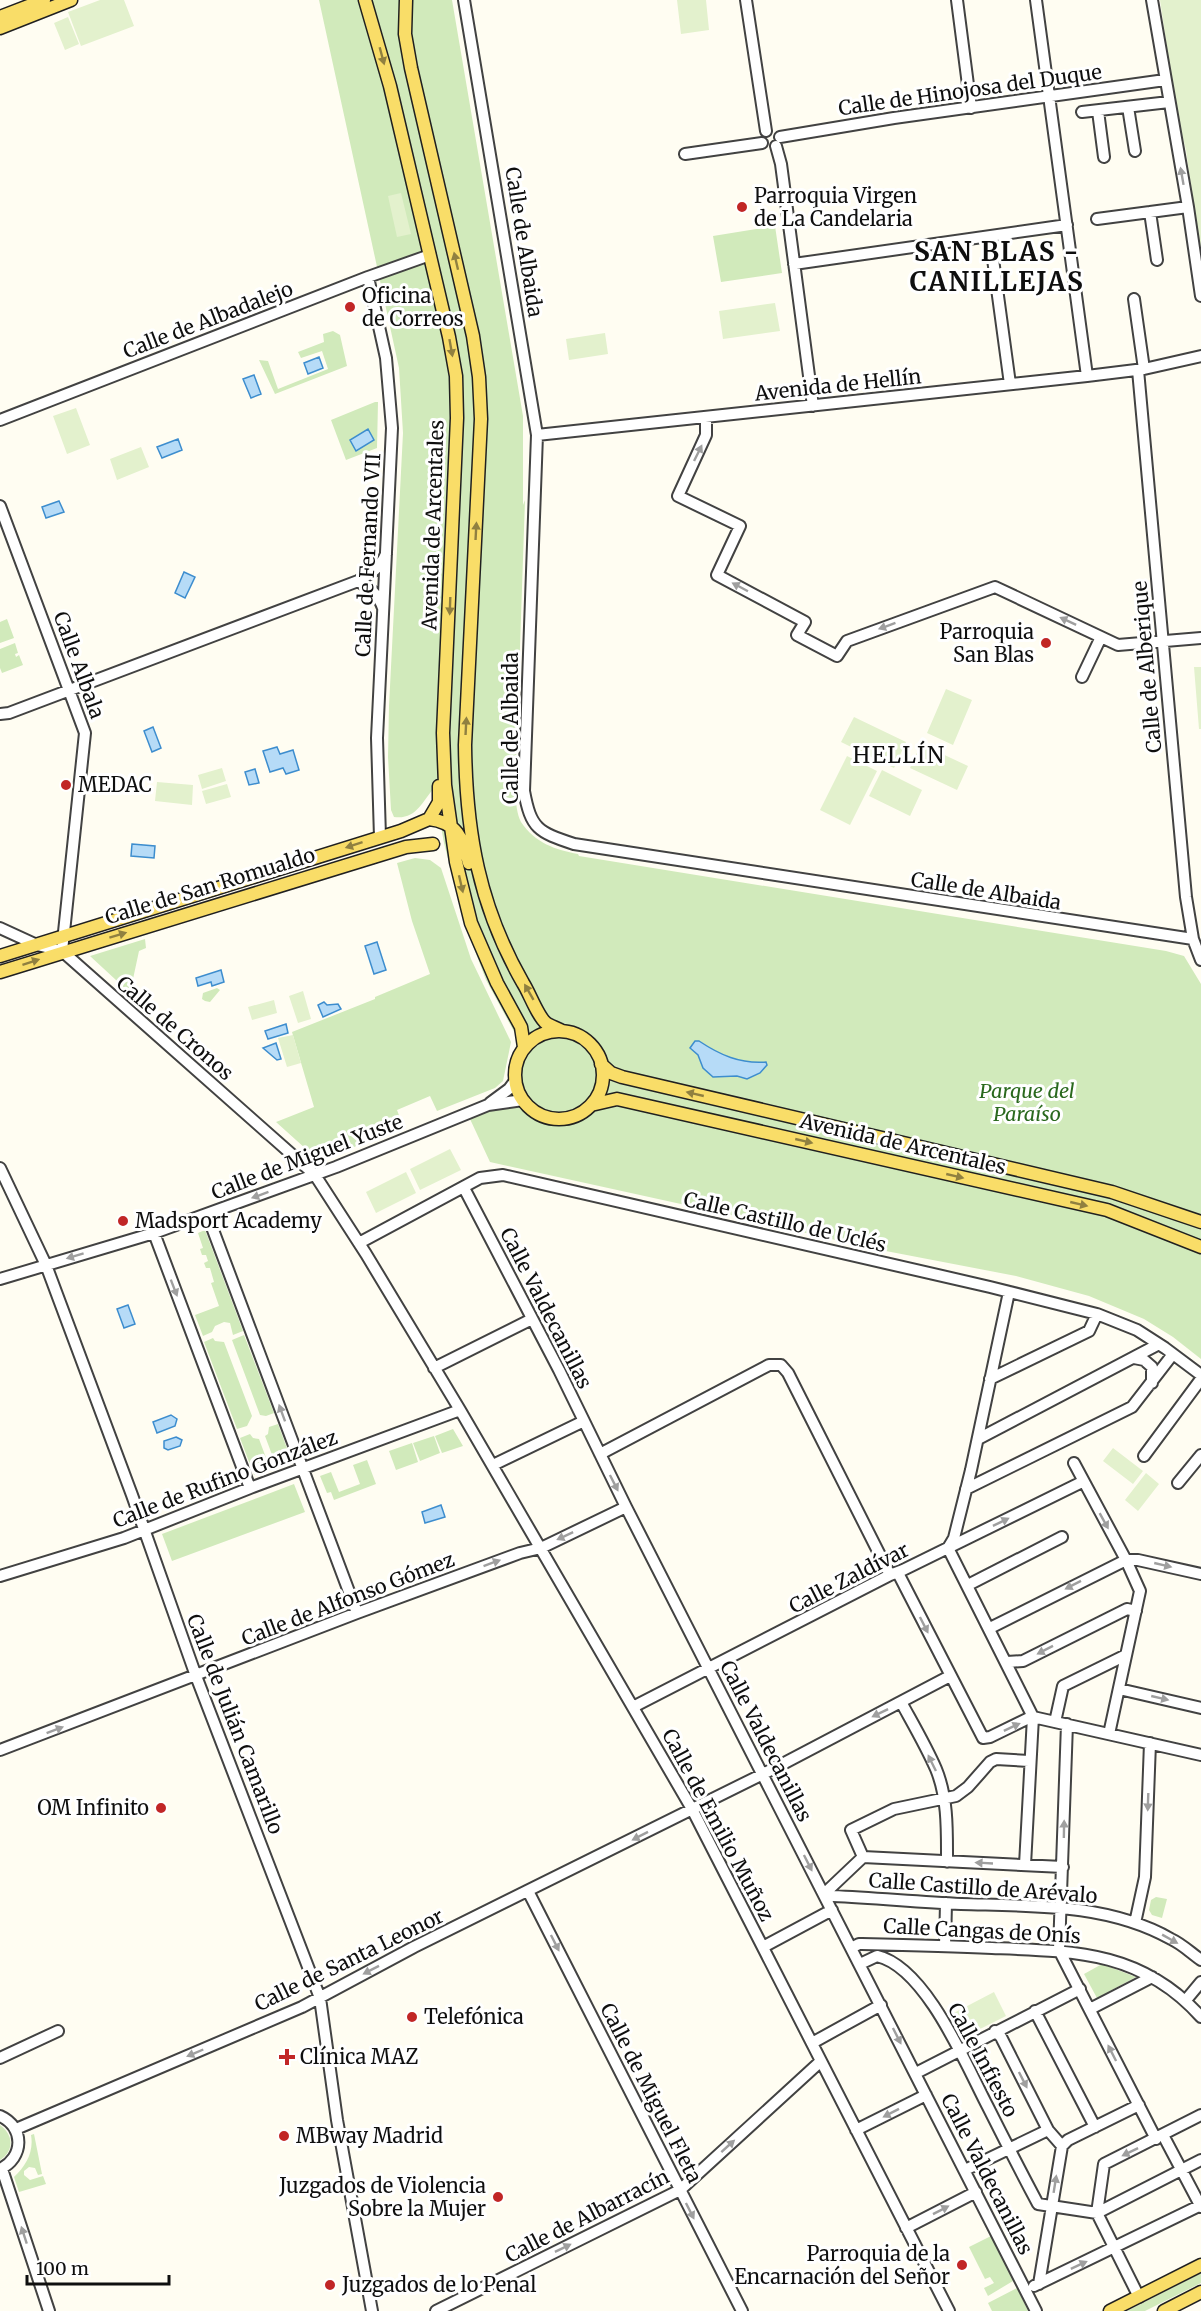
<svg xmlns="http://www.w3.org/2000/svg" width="1201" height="2311" font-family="Merriweather,serif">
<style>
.green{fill:#d1eabb}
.pitch{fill:#e3f1cd}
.water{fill:#b6dbf7;stroke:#3d8dce;stroke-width:1.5}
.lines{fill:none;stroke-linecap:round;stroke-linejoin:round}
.minor-casing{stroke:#424242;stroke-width:14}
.major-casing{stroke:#202020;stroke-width:15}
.minor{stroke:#fff;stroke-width:10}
.major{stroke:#f9dd68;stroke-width:12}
.oneway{fill:#908040}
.oneway2{fill:#9f9f9f}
.poi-dot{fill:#c12626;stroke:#fff;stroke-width:2}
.labels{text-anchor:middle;stroke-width:6;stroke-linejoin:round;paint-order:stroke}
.street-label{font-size:20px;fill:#0f0f0f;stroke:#fff}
.poi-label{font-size:20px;fill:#0f0f0f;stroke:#fff;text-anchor:start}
.park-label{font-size:20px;font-style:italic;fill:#2a691e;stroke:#fff}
.quarter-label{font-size:22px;letter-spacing:1.5px;fill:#0f0f0f;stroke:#fff}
.district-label{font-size:26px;font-weight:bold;letter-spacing:1.5px;fill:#0f0f0f;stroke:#fff}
</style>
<rect width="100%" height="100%" fill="#fffdf2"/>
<path class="green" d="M319,0H452L523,416V505L525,500L515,794C516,802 517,815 521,822C535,843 556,850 578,854L579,856L1166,951L1184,956L1201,984V1359L1173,1337L1144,1319L1089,1296L1016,1276L865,1247L731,1215L490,1162L470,1119L511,1098L513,1064L518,1039L486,980L464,922L444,843L434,788C422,802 416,820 394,817L391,810L388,757L389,706L403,433L399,368Z
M775,226L782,273L721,282L713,236Z
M333,331L340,335L347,366L275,394L259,360L268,361L278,389L328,369L322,351L301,358L298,352L324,342L323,334Z
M375,402H378L377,448L346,460L331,420Z
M7,619L14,638L0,643V622Z
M15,643L18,653L15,654L16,657L19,655L23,665L2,673L0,668V649Z
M415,858L430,860L441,868L471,959L511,1042L503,1081L495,1088L437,1111L430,1096L397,1110L403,1126L326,1159L316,1158L276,1122L314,1107L292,1032L375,999V997L430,974L412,921L397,863Z
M145,939L146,948L139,951L130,993L90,956Z
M217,988L220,990L210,1002L205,1001L202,999L203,993Z
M205,1230L243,1331L233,1335L230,1323L224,1322L215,1326L212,1332L203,1336L195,1315L219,1306L211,1283L214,1282L210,1268H206L204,1263L208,1261L206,1255H202L200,1249L203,1248L198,1233Z
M244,1335L274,1413L266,1416L260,1415L232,1340Z
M213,1338L215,1341L224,1342L252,1416L247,1426L237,1429L204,1342Z
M278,1424L292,1462L286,1464L274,1460L265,1436L268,1434L269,1427Z
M453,1429L463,1446L442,1453L435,1436Z
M250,1434L253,1438L259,1439L268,1463L261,1472L254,1475L240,1438Z
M434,1436L440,1453L420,1461L413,1443Z
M412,1443L418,1462L396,1470L389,1451Z
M367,1460L376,1484L334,1500L331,1492L327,1493L320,1476L331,1472L339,1492L360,1484L353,1465Z
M294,1484L305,1512L172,1561L162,1534Z
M1156,1897L1167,1899L1162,1918L1152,1915L1149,1910L1151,1900Z
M1102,1964L1136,1977L1097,1998L1084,1974Z
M0,2125C14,2135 14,2151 0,2160Z
M34,2134L42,2174L38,2175L35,2168L29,2167L24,2171V2175L30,2180L43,2176L46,2184L19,2192L14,2177C26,2166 34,2152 31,2135Z
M991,2236L1013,2281L988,2296L984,2288L994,2283L990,2277L985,2279L969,2247Z
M1201,2273V2283L1145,2311H1127Z
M1017,2288L1028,2311H992L988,2303Z"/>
<path class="pitch" d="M100,0H124L134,26L81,46L68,12Z
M677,0H706L709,30L681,34Z
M1160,0H1201V260L1186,150L1176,111Z
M68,17L79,44L65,50L54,23Z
M401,193L411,234L397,237L388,196Z
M775,303L780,331L723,339L719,311Z
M605,333L608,354L569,360L566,339Z
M76,408L90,445L67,454L53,416Z
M141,447L149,467L117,480L110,459Z
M1194,667H1201V729H1199Z
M946,689L972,700L953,745L927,733Z
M854,717L906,742L894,768L841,742Z
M921,744L968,766L957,790L910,768Z
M847,756L877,771L850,825L820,810Z
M222,768L226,781L202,789L198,775Z
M882,770L922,790L910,816L869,796Z
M157,782L193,785L192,805L155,801Z
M227,784L231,797L206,804L202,791Z
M303,991L311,1019L298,1023L289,996Z
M274,1000L277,1013L252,1020L248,1007Z
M293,1035L301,1063L287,1067L278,1038Z
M450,1149L461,1170L420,1190L410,1169Z
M406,1172L416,1193L376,1213L366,1192Z
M1113,1448L1143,1471L1133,1484L1103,1461Z
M1146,1473L1159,1484L1138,1511L1125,1500Z
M994,1992L1006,2016L962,2038L950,2015Z"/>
<path class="water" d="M319,357L323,368L308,374L304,363Z
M254,375L261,394L251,398L243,379Z
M368,429L374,440L356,451L350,440Z
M178,439L182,450L162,458L157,447Z
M59,501L64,512L46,518L42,507Z
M184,572L195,577L185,598L175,593Z
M153,727L161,748L152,752L144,731Z
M277,747L280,754L293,750L299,770L286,774L283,768L270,772L263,751Z
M255,769L259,783L249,785L245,772Z
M132,844L155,846L154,858L131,856Z
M377,942L386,970L374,974L365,946Z
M221,970L224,982L212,986L211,982L198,986L196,978Z
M324,1002L327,1005L338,1004L341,1009L323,1017L318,1005Z
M286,1024L288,1033L268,1039L265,1031Z
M695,1041H699C720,1055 740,1064 766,1062L767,1065L760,1073L747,1079L737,1076L713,1077L703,1068L698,1055L690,1048Z
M276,1043L281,1059L277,1060L263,1048Z
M128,1305L135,1324L124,1328L117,1309Z
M171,1415L177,1419L175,1426L157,1433L153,1422Z
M176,1437L182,1440L180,1446L168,1450L164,1448V1441Z
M441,1505L445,1517L425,1523L422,1512Z"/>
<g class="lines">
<defs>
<path id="minor" d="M464,0L537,435L524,791C531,829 538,832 574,844L1193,939
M746,0L766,131
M957,0L971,108
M1036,0L1087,376
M1152,0L1188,207L1201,296
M1128,107L1135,151
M1098,111L1104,157
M1082,112L1169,102
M780,137L894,118L1165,80
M776,146L781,164L813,406
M685,154L762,143
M1150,212L1157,260
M1097,219L1188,207
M990,237L1010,384
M794,264L1067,225
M368,277L386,358L392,428L377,738L380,837
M1134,299L1144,369
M1138,370L1186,897L1193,939L1201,960
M706,417V435L678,496L740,526L717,575L805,622L797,635L837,656L847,641L995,587L1118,645L1201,638
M0,420L368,277L430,255
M537,435L1087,376L1144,369L1201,356
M0,506L85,733L62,951
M358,581C371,589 378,594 383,608
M1082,677L1101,637
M0,714L9,713L358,581C371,574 380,568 386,554
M0,928L37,945L62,951L315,1175L366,1254L460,1410L692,1809L949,2311
M490,1103L509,1089L515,1081
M0,1168L46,1265L132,1495L196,1676L320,1998L337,2120L372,2311
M464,1188L559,1370L626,1507L1036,2311
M207,1214L357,1613
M154,1233L250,1488
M359,1243L480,1178L503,1175L990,1287L1097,1314L1137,1330L1165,1348L1201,1375
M0,1279L154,1233L336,1167L488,1105L523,1100
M1009,1292L971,1470L954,1538L948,1548L1033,1717L1201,1755
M1134,1358L1144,1360L1152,1367V1383
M434,1368L532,1319
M990,1379L1089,1331L1097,1314
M978,1439L1159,1344
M600,1454L769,1365H781L788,1373L890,1575
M1144,1456L1201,1379
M1074,1463L1126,1560L1140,1591L1109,1734
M493,1465L584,1421
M1178,1483L1201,1455
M966,1489L1132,1407L1173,1354
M898,1573L983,1738L990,1737L1033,1716
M0,1576L124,1538L250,1488L460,1410
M968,1585L1062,1537
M990,1628L1126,1560H1138L1201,1574
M1007,1662L1023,1661L1127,1609L1136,1611
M1119,1689L1201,1708
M901,1702C913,1724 926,1746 936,1769C948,1798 947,1831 947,1862
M633,1707L890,1575L903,1570L1082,1482
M1055,1722L1063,1686L1126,1655
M1067,1724L1059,1950L1156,2139
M0,1750L357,1613L520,1553L541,1548L626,1507
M863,1857L851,1830L894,1809L956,1796L968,1787L990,1762L996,1759L1029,1761
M863,1857L1063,1867
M1025,1865L1033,1717
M528,1891L742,2311
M824,1894L833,1896C876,1898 918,1902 961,1904C1032,1906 1107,1903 1171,1939C1182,1944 1191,1953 1201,1960
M824,1894L863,1857
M1135,1923L1145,1877L1150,1743
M945,1946L946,1903
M763,1947L832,1910
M851,1948L859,1944C903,1945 948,1946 992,1948C1074,1951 1142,1951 1201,2017
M860,1964L877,1956C926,1967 966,2065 988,2107C1004,2139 1021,2172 1038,2204L1097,2213L1201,2160
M1186,2000L1201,1982
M1090,2009L1152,1977
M1035,2011L1095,2127
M995,2031L1001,2037L1048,2130L1062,2146L1039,2284
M812,2043L881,2005
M0,2058L58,2031
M916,2073L1080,1989
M0,2116C25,2127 24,2158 0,2169
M16,2129L302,2007L414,1947L773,1769L950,1676
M856,2130L926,2095
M1163,2135L1201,2207
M1062,2146L1068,2140L1139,2105
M2,2169L49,2311
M965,2170L1048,2130
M906,2228L976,2192
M1034,2286L1201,2205
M1139,2297L1097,2213L1104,2164L1201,2115
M436,2311L680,2190L821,2061"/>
<path id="major" d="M365,0L390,86L449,337L456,376L457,418L443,733L445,785L456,862L471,923L497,983L521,1027L524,1047
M406,0L405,34L411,68L473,336L479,377L481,419L465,745C466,833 479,906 523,983C529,992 538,1017 546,1023C550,1026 557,1028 562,1031
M0,17L44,0
M0,28L71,0
M429,819L439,802V786
M429,819C457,822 463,839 469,863
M0,956L401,831L429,819
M0,972L406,847L433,844
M515 1075a44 44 0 1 1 88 0a44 44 0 1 1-88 0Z
M601,1064L611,1073L622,1077L1112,1192L1201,1222
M591,1105L617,1099L1107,1210L1201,1247
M1110,2311L1201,2265
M1164,2311L1201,2292"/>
</defs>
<use href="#minor" class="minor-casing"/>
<use href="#major" class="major-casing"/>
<use href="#minor" class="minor"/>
<use href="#major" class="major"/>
</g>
<defs><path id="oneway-solid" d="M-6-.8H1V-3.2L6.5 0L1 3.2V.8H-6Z" transform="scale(1.5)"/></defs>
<g class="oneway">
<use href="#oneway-solid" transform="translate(382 56) rotate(75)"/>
<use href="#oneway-solid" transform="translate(456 261) rotate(-103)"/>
<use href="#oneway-solid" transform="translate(451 348) rotate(80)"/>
<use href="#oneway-solid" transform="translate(476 531) rotate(-87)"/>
<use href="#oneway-solid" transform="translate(450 606) rotate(92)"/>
<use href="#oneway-solid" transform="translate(466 726) rotate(-87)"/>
<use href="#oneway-solid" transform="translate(354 845) rotate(162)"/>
<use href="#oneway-solid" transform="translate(461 884) rotate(77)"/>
<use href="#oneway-solid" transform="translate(118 935) rotate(-17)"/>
<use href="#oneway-solid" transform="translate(31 962) rotate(-18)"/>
<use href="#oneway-solid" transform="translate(529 992) rotate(-120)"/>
<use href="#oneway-solid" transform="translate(695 1094) rotate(-167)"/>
<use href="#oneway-solid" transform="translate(804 1141) rotate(13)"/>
<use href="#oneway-solid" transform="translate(955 1176) rotate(13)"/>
<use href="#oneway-solid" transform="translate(1079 1204) rotate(13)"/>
</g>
<g class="oneway2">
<use href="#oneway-solid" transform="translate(1182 176) rotate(-100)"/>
<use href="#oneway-solid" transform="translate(698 453) rotate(-64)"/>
<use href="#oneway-solid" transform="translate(740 587) rotate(-152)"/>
<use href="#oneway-solid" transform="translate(1068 621) rotate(-155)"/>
<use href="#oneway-solid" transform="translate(887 626) rotate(160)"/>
<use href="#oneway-solid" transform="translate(260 1195) rotate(160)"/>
<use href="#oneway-solid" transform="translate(75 1256) rotate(163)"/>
<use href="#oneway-solid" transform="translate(174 1288) rotate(69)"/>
<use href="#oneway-solid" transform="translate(282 1413) rotate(-110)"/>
<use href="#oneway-solid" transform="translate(614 1483) rotate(63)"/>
<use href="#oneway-solid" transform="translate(1104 1521) rotate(61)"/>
<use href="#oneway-solid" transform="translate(1001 1522) rotate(-26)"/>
<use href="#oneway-solid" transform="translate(565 1536) rotate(155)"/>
<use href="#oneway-solid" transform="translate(492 1563) rotate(-20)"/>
<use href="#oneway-solid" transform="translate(1163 1565) rotate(13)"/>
<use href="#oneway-solid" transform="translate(1073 1585) rotate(153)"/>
<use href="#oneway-solid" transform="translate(924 1625) rotate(63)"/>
<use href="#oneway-solid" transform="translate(1045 1650) rotate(153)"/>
<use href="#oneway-solid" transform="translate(1160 1698) rotate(13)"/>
<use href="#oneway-solid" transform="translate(880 1713) rotate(154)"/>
<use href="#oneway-solid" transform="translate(1012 1727) rotate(-25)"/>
<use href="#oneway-solid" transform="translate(55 1730) rotate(-21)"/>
<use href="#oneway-solid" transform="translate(932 1763) rotate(-116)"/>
<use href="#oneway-solid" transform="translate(1148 1802) rotate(92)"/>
<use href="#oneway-solid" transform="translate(1064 1829) rotate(-89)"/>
<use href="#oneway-solid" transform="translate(640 1836) rotate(153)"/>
<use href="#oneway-solid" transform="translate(808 1863) rotate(63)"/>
<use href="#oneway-solid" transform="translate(984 1863) rotate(-177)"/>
<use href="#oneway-solid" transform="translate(1170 1939) rotate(29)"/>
<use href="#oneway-solid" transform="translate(555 1943) rotate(63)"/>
<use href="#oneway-solid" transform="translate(371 1970) rotate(153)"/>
<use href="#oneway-solid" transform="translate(897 2036) rotate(63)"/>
<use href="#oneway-solid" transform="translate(195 2053) rotate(157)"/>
<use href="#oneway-solid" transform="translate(1112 2053) rotate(-117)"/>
<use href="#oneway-solid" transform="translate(1023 2080) rotate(63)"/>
<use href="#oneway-solid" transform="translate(891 2113) rotate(153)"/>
<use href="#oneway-solid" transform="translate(728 2146) rotate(-42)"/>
<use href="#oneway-solid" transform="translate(1130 2152) rotate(154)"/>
<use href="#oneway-solid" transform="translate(1055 2184) rotate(-81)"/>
<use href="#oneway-solid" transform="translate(941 2210) rotate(-27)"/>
<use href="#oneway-solid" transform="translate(690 2211) rotate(63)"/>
<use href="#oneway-solid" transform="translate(24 2235) rotate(-108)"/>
<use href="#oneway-solid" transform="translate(563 2248) rotate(-26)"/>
<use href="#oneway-solid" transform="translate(1079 2265) rotate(-25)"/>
</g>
<g class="poi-dot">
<circle cx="742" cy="207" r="6"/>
<circle cx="350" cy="307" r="6"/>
<circle cx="1046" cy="643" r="6"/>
<circle cx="66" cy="785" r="6"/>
<circle cx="123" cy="1221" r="6"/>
<circle cx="161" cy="1808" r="6"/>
<circle cx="412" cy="2017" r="6"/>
<path d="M284 2048h6v6h6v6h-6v6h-6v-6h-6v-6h6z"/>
<circle cx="284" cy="2136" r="6"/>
<circle cx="498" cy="2197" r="6"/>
<circle cx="962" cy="2265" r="6"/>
<circle cx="330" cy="2285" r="6"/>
</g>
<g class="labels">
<g class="street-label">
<text transform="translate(970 90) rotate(-8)" y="7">Calle de Hinojosa del Duque</text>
<text transform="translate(524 242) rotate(81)" y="7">Calle de Albaida</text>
<text transform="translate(208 320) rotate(-21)" y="7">Calle de Albadalejo</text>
<text transform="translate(838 385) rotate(-6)" y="7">Avenida de Hellín</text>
<text transform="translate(433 525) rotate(-88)" y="7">Avenida de Arcentales</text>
<text transform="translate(368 555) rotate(-87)" y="7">Calle de Fernando VII</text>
<text transform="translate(79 665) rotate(70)" y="7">Calle Albala</text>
<text transform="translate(1147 667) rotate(-95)" y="7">Calle de Alberique</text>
<text transform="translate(511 728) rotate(-90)" y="7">Calle de Albaida</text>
<text transform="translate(210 886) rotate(-17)" y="7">Calle de San Romualdo</text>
<text transform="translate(986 891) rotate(9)" y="7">Calle de Albaida</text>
<text transform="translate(175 1028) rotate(41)" y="7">Calle de Cronos</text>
<text transform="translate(903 1144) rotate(13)" y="7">Avenida de Arcentales</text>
<text transform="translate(307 1157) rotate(-21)" y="7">Calle de Miguel Yuste</text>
<text transform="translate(785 1222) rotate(13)" y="7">Calle Castillo de Uclés</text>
<text transform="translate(546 1308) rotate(63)" y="7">Calle Valdecanillas</text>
<text transform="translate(225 1479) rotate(-21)" y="7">Calle de Rufino González</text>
<text transform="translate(849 1578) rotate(-27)" y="7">Calle Zaldívar</text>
<text transform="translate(348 1599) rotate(-21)" y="7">Calle de Alfonso Gómez</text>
<text transform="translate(235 1724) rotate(69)" y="7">Calle de Julián Camarillo</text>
<text transform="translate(766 1741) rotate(63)" y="7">Calle Valdecanillas</text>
<text transform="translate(718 1825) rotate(62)" y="7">Calle de Emilio Muñoz</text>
<text transform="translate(983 1888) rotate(4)" y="7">Calle Castillo de Arévalo</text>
<text transform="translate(982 1931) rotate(3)" y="7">Calle Cangas de Onís</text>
<text transform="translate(349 1960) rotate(-26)" y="7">Calle de Santa Leonor</text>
<text transform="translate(983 2060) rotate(62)" y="7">Calle Infiesto</text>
<text transform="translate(651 2093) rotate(63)" y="7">Calle de Miguel Fleta</text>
<text transform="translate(987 2174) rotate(63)" y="7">Calle Valdecanillas</text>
<text transform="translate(587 2216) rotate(-27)" y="7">Calle de Albarracín</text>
</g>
<g class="poi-label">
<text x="754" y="203">Parroquia Virgen<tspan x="754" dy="23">de La Candelaria</tspan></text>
<text x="362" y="303">Oficina<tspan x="362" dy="23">de Correos</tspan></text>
<text x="1034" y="639" text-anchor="end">Parroquia<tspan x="1034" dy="23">San Blas</tspan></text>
<text x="78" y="792">MEDAC</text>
<text x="135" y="1228">Madsport Academy</text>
<text x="149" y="1815" text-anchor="end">OM Infinito</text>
<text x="424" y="2024">Telefónica</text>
<text x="300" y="2064">Clínica MAZ</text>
<text x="296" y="2143">MBway Madrid</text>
<text x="486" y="2193" text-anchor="end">Juzgados de Violencia<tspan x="486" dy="23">Sobre la Mujer</tspan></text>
<text x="950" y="2261" text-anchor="end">Parroquia de la<tspan x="950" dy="23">Encarnación del Señor</tspan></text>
<text x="342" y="2292">Juzgados de lo Penal</text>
</g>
<g class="park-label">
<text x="1027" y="1098">Parque del<tspan x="1027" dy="23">Paraíso</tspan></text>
</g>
<g class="quarter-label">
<text x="899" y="763">HELLÍN</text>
</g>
<g class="district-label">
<text x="997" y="261">SAN BLAS -<tspan x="997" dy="30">CANILLEJAS</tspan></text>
</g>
</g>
<path d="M27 2275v9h142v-9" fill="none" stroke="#0f0f0f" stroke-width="3"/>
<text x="36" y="2275" font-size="18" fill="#0f0f0f" stroke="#ffffff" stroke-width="4.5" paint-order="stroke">100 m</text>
</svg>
